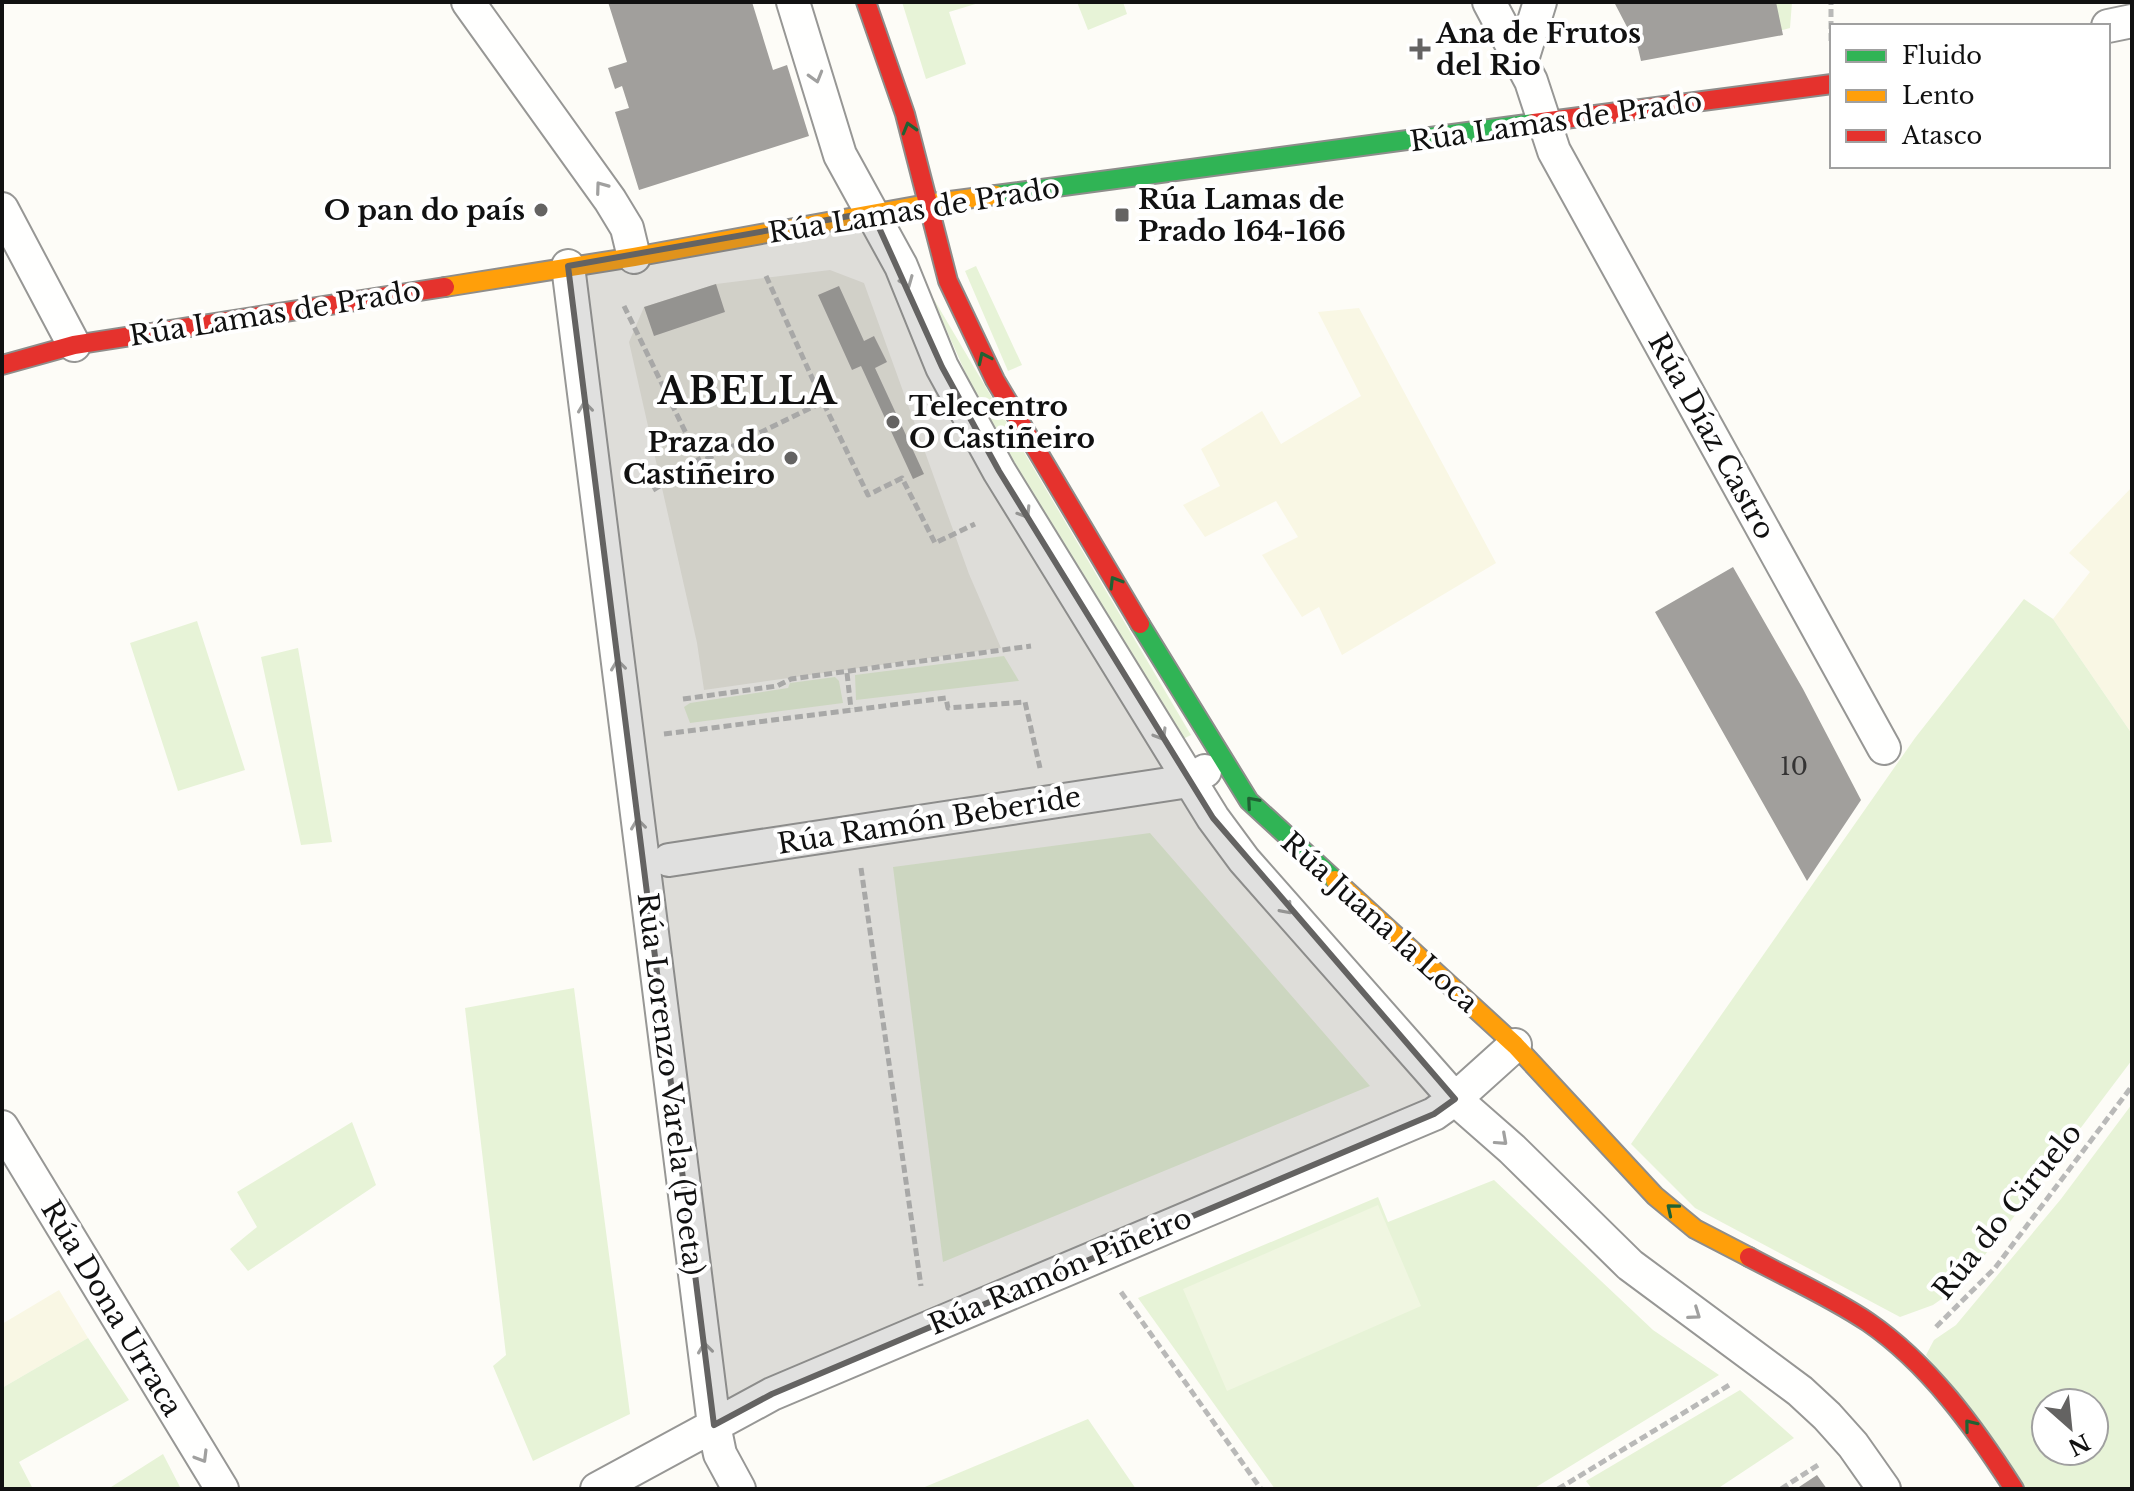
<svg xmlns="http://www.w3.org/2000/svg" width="2134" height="1491" font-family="'Libre Baskerville',serif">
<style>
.farmland{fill:#f9f7e4}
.green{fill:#e7f3d7;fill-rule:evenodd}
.pitch{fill:#f0f6e1}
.plaza{fill:#edebe2}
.building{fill:#a19f9c}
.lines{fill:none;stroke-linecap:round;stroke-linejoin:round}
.street-casing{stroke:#979795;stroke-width:36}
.fast-casing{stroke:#8e8d8b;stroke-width:22}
.slow-casing{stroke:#8e8d8b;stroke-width:22}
.jam-casing{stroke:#8e8d8b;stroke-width:22}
.path{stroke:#b9b9b8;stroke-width:5;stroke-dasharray:8 4;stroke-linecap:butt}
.street{stroke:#fffffe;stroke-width:32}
.fast{stroke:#30b455;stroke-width:18}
.slow{stroke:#ff9f0a;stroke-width:18}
.jam{stroke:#e5322d;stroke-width:18}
.oneway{stroke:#a0a09f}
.oneway2{stroke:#206233}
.marked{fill:#646362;fill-opacity:0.2;stroke:#646362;stroke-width:6;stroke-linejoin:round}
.poi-dot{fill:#646362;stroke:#fff;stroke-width:3}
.labels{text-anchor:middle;stroke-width:8;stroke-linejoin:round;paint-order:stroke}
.number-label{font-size:24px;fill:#353434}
.poi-label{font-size:28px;font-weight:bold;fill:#111;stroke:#fff;text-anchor:start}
.street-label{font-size:28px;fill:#111;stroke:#fff}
.district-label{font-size:36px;font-weight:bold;letter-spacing:2px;fill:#111;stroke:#fff}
</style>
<rect width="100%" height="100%" fill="#fdfcf7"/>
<path class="farmland" d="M1359,308L1496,563L1342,655L1319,607L1302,617L1262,555L1298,537L1276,501L1205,537L1183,505L1220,486L1201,449L1262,411L1281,444L1361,396L1318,312Z
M2132,487V734L2053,619L2090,572L2069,553Z
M59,1290L88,1338L2,1388V1324Z"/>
<path class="green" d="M902,2H982L949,12L966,64L926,79Z
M1077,2H1123L1127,14L1088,30Z
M1759,2H1792L1790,28L1771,33Z
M976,266L1022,365L1008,371L965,271Z
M929,291L1191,735L1183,739L983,412Z
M2024,599L2053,619L2132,734V1060L1963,1284L1933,1305L1900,1317L1695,1208L1631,1144L1915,738Z
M197,621L245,770L178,791L130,643Z
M298,648L332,842L301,845L261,657Z
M1004,656L1019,681L856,700L855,675Z
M835,677L839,681L843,703L690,723L684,707L690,703L788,688L790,683Z
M1150,833L1370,1086L943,1262L893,867Z
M574,988L630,1414L533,1461L493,1366L506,1355L465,1008Z
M2132,1104V1489H2025L1926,1355L1934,1340L1956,1325L2061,1199ZM2046,1403H2094V1451H2046Z
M352,1122L376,1185L248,1271L230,1249L257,1227L237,1192Z
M1494,1180L1653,1330L1719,1375L1533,1489H1275L1138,1298L1378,1197L1388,1222Z
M88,1338L129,1400L19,1462L33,1489H2V1388Z
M1740,1390L1794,1438L1717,1489H1592L1586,1481Z
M1088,1419L1136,1489H920Z
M163,1454L180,1487L176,1489H108Z"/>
<path class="pitch" d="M1378,1205L1421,1306L1227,1391L1183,1289Z"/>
<path class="plaza" d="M830,270L864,283L969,574L1001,648L704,690L697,643L629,342L644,307L716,284Z"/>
<path class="building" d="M608,2H752L773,70L787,65L809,136L639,190L615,112L629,108L622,86L615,89L608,68L627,62Z
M1614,2H1776L1783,35L1641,61L1638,48Z
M716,284L725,312L654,336L644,307Z
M839,286L864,341L874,336L887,362L875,368L924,474L913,479L861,366L852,370L818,295Z
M1733,567L1803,689L1861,800L1807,881L1655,612Z
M1817,1475L1827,1489H1796Z"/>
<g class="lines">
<defs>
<path id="street" d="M468,2L610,200L627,228L634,257
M793,2L840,155L901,266L942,367L999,471L1213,818L1244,860L1455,1099L1512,1149L1630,1265L1800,1391L1827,1416L1853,1445L1884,1489
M1489,2L1531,81L1554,151L1884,748
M2108,26L2132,21
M1521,63L1540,2
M2,209L74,345
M568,266L714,1425L720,1454L739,1489
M669,860L1189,781L1205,771
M2,1127L222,1489
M597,1489L772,1394L1434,1114L1455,1099L1515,1045"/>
<path id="fast" d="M996,195L1534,123
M1140,624L1249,801L1335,880"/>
<path id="slow" d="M445,287L634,257L927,204L996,195
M1335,880L1515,1045L1655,1196L1695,1229L1749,1257"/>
<path id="jam" d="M866,2L905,114L948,281L995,380L1140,624
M1534,123L1832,84
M2,365L74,345L445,287
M1749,1257C1788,1278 1831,1297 1868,1322C1929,1364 1975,1428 2014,1489"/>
</defs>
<use href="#street" class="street-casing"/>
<use href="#fast" class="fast-casing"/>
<use href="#slow" class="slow-casing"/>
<use href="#jam" class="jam-casing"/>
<path class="path" d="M1831,41V2
M766,276L823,402
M624,306L700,462L823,402L868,495L902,478L935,543L975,524
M653,490L700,462
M847,673L851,709
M683,699L777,686L791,679L1031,646
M664,734L946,698L948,708L1025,702L1040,768
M861,868L921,1286
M1121,1292L1261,1489
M1936,1327L1995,1268L2132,1086
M1558,1489L1731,1384
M1781,1489L1818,1465"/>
<use href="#street" class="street"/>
<use href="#fast" class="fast"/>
<use href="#slow" class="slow"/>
<use href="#jam" class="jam"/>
</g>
<defs><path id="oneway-chevron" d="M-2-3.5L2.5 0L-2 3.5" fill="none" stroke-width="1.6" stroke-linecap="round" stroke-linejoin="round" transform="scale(2)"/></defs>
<g class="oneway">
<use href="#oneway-chevron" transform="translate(816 77) rotate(74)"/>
<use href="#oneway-chevron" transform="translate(601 187) rotate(-126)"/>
<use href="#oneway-chevron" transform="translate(907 282) rotate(68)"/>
<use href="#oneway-chevron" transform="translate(585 407) rotate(-97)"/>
<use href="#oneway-chevron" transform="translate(1025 513) rotate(58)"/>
<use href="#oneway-chevron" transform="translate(618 665) rotate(-97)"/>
<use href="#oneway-chevron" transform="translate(1161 735) rotate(59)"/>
<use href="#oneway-chevron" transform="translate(638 824) rotate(-97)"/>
<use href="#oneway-chevron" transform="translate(1287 909) rotate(49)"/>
<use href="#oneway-chevron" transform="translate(1502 1140) rotate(42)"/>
<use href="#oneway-chevron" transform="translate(1695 1314) rotate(35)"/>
<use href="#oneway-chevron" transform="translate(705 1348) rotate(-97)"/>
<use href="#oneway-chevron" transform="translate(202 1457) rotate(59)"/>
</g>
<g class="oneway2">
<use href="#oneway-chevron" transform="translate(909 128) rotate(-106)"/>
<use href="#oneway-chevron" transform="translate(984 358) rotate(-115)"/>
<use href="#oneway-chevron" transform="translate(1115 582) rotate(-121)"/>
<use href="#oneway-chevron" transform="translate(1252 802) rotate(-131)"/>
<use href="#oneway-chevron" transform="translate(1672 1209) rotate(-140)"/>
<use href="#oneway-chevron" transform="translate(1970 1425) rotate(-129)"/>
</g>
<path class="marked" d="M872,212L942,367L999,471L1213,818L1455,1099L1434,1114L772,1394L714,1425L568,266Z"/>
<g class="poi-dot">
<path d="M1416 37h8v8h8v8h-8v8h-8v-8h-8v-8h8z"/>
<circle cx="541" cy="210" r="8"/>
<rect x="1114" y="207" width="16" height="16" rx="4"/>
<circle cx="893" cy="422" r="8"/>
<circle cx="791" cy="458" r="8"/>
</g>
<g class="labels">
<g class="number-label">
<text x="1794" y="775">10</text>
</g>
<g class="poi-label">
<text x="1436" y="43">Ana de Frutos<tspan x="1436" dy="32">del Rio</tspan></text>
<text x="1138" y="209">Rúa Lamas de<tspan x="1138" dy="32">Prado 164-166</tspan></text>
<text x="525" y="220" text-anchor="end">O pan do país</text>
<text x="909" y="416">Telecentro<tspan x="909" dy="32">O Castiñeiro</tspan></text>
<text x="775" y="452" text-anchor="end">Praza do<tspan x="775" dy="32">Castiñeiro</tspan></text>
</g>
<g class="street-label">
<text transform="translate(1556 121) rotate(-8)" y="10">Rúa Lamas de Prado</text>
<text transform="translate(914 210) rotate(-9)" y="10">Rúa Lamas de Prado</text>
<text transform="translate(275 313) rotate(-9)" y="10">Rúa Lamas de Prado</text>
<text transform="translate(1712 436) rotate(61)" y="10">Rúa Díaz Castro</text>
<text transform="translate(929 820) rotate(-9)" y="10">Rúa Ramón Beberide</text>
<text transform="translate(1380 922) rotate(42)" y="10">Rúa Juana la Loca</text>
<text transform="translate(671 1084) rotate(83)" y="10">Rúa Lorenzo Varela (Poeta)</text>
<text transform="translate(2007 1211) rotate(-51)" y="10">Rúa do Ciruelo</text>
<text transform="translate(1060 1271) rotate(-23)" y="10">Rúa Ramón Piñeiro</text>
<text transform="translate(112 1308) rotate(59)" y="10">Rúa Dona Urraca</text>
</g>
<g class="district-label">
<text x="748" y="404">ABELLA</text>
</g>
</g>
<rect width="2134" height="1491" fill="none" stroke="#111111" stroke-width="8"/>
<rect x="1830" y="24" width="280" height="144" fill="#ffffff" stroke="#a0a0a0" stroke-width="2"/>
<rect x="1846" y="50" width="40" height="12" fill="#30b455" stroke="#a0a0a0" stroke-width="2"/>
<text x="1902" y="64" font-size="24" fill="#111111">Fluido</text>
<rect x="1846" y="90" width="40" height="12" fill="#ff9f0a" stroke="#a0a0a0" stroke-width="2"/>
<text x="1902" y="104" font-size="24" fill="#111111">Lento</text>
<rect x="1846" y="130" width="40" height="12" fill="#e5322d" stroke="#a0a0a0" stroke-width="2"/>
<text x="1902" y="144" font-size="24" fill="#111111">Atasco</text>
<g transform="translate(2070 1427) rotate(153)"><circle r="38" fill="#ffffff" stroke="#a0a0a0" stroke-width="2"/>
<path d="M0-6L14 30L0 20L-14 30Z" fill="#646362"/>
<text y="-12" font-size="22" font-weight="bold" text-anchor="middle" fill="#111111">N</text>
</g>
</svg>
